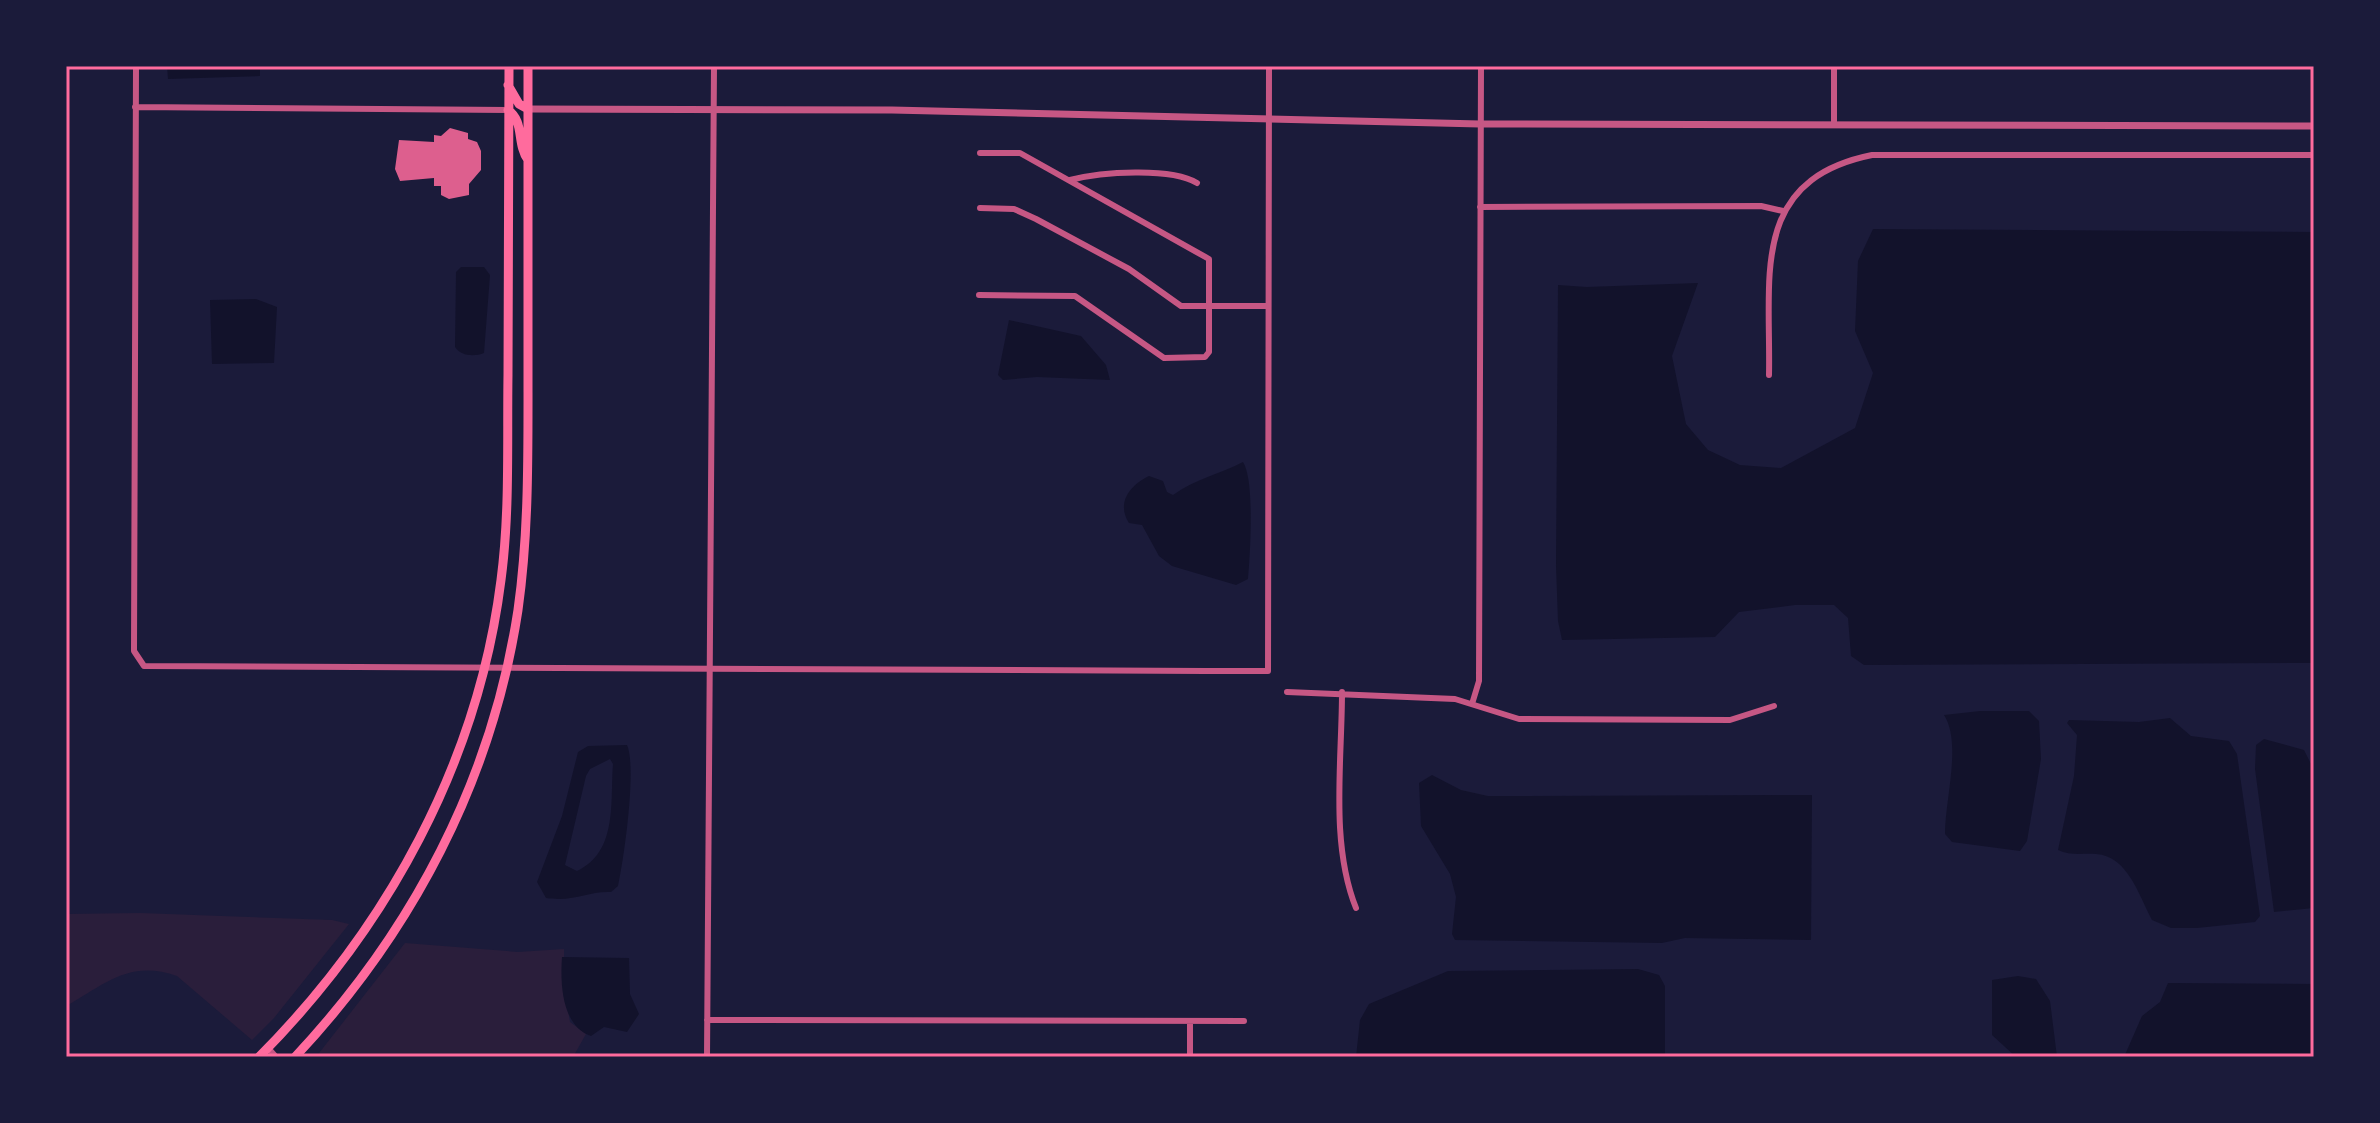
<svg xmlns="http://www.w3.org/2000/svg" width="2380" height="1123" font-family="'Alegreya Sans',sans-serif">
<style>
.green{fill:#2a1e3b}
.water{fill:#12122b;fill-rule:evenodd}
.building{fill:#dd5f8e}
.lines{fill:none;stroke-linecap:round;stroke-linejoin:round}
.minor{stroke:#c65784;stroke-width:6}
.tertiary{stroke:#c65784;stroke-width:7}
.primary{stroke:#ff6b9d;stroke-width:9}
.neatline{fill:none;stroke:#ff6b9d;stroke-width:3}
</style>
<rect width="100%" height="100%" fill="#1b1b3a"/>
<path class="green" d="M140,913L332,920L349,924L274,1018L252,1040L177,976C130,959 105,984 66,1006V914Z
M405,943L518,952L564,949V987L570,1022L586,1034L573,1057H316Z"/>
<path class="water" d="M167,66H260V76L168,79Z
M1873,229L2314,232V663L1864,665L1851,656L1848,618L1834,605H1795L1739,612L1715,637L1562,640L1558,621L1556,566L1558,285L1587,287L1698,283L1672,356L1686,424L1708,450L1740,465L1781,468L1855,428L1873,373L1855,331L1858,261Z
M461,267H484L490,275L484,353C474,357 461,356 455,347L456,272Z
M256,299L277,307L274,363L212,364L210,300Z
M1009,320L1081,336L1106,365L1110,380L1037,377L1003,380L998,375Z
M1243,462C1255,480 1250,556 1248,579L1236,585L1172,566L1159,556L1142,525L1129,523C1116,503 1130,485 1149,476L1163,481L1167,492L1173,495C1195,479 1220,474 1243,462Z
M1980,711H2029L2039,721L2041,759L2027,841L2020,851L1952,842L1945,834C1945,799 1962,743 1944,715Z
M2170,718L2191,736L2229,741L2237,754L2260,916L2255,922L2197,928H2171L2152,920C2139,896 2128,856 2096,854C2083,853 2070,856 2058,850L2074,776L2077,735L2067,723L2069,720L2139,722Z
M2264,739L2304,750L2314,770V908L2274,912L2255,769L2256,745Z
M627,745C637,767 624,859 618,886L611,892C587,891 576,902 546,898L537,882L562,816L578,752L588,746ZM610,759L613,764C610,802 618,852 577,871L565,865L586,776L590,769Z
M1432,775L1461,790L1488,796L1812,795L1811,940L1685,938L1662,943L1455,940L1452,934L1456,897L1450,874L1421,826L1419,783Z
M562,957L629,958L630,994L639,1014L627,1032L604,1027L591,1036C562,1026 560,985 562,957Z
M1638,969L1659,975L1665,986V1057H1356L1360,1020L1369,1004L1448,971Z
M2018,976L2036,979L2050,1001L2057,1057H2016L1992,1035V980Z
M2168,983L2314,984V1057H2124L2142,1016L2160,1002Z"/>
<path class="building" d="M450,128L468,133V139L477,142L481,151V170L469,184V195L449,199L441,195V186H434V178L400,181L395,169L399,140L434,142V135L441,136Z"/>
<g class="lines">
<path class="minor" d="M136,66L134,651L144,666L1206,671H1268L1269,66
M1834,66V125
M135,107L508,110
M1070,180C1101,172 1171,167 1197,183
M1480,207L1761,206L1783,211
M980,208L1014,209L1036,219L1129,269L1181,306H1268
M979,295L1075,296L1164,358L1205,357L1209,352V259L1020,153H980
M1769,375C1771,277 1749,180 1872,155H2314
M1287,692L1455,699L1519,719L1730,720L1774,706
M1342,692C1342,762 1330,843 1356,908
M1472,704L1479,681L1481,66
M707,1020L1244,1021
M268,1048L276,1057
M707,1057L714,66
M1190,1057V1021"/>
<path class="tertiary" d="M528,109L892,110L1480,124L2314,126"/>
<path class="primary" d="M508,85L519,104L528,109
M508,110C525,122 516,143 528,160
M259,1057C387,928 478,763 501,580C510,512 507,443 508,375C508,272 508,169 509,66
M295,1057C412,932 492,781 518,610C529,532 528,453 528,374C528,272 528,169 528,66"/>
</g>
<rect width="2380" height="1123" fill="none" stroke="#1b1b3a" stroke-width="136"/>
<rect x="68" y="68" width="2244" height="987" class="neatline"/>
</svg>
